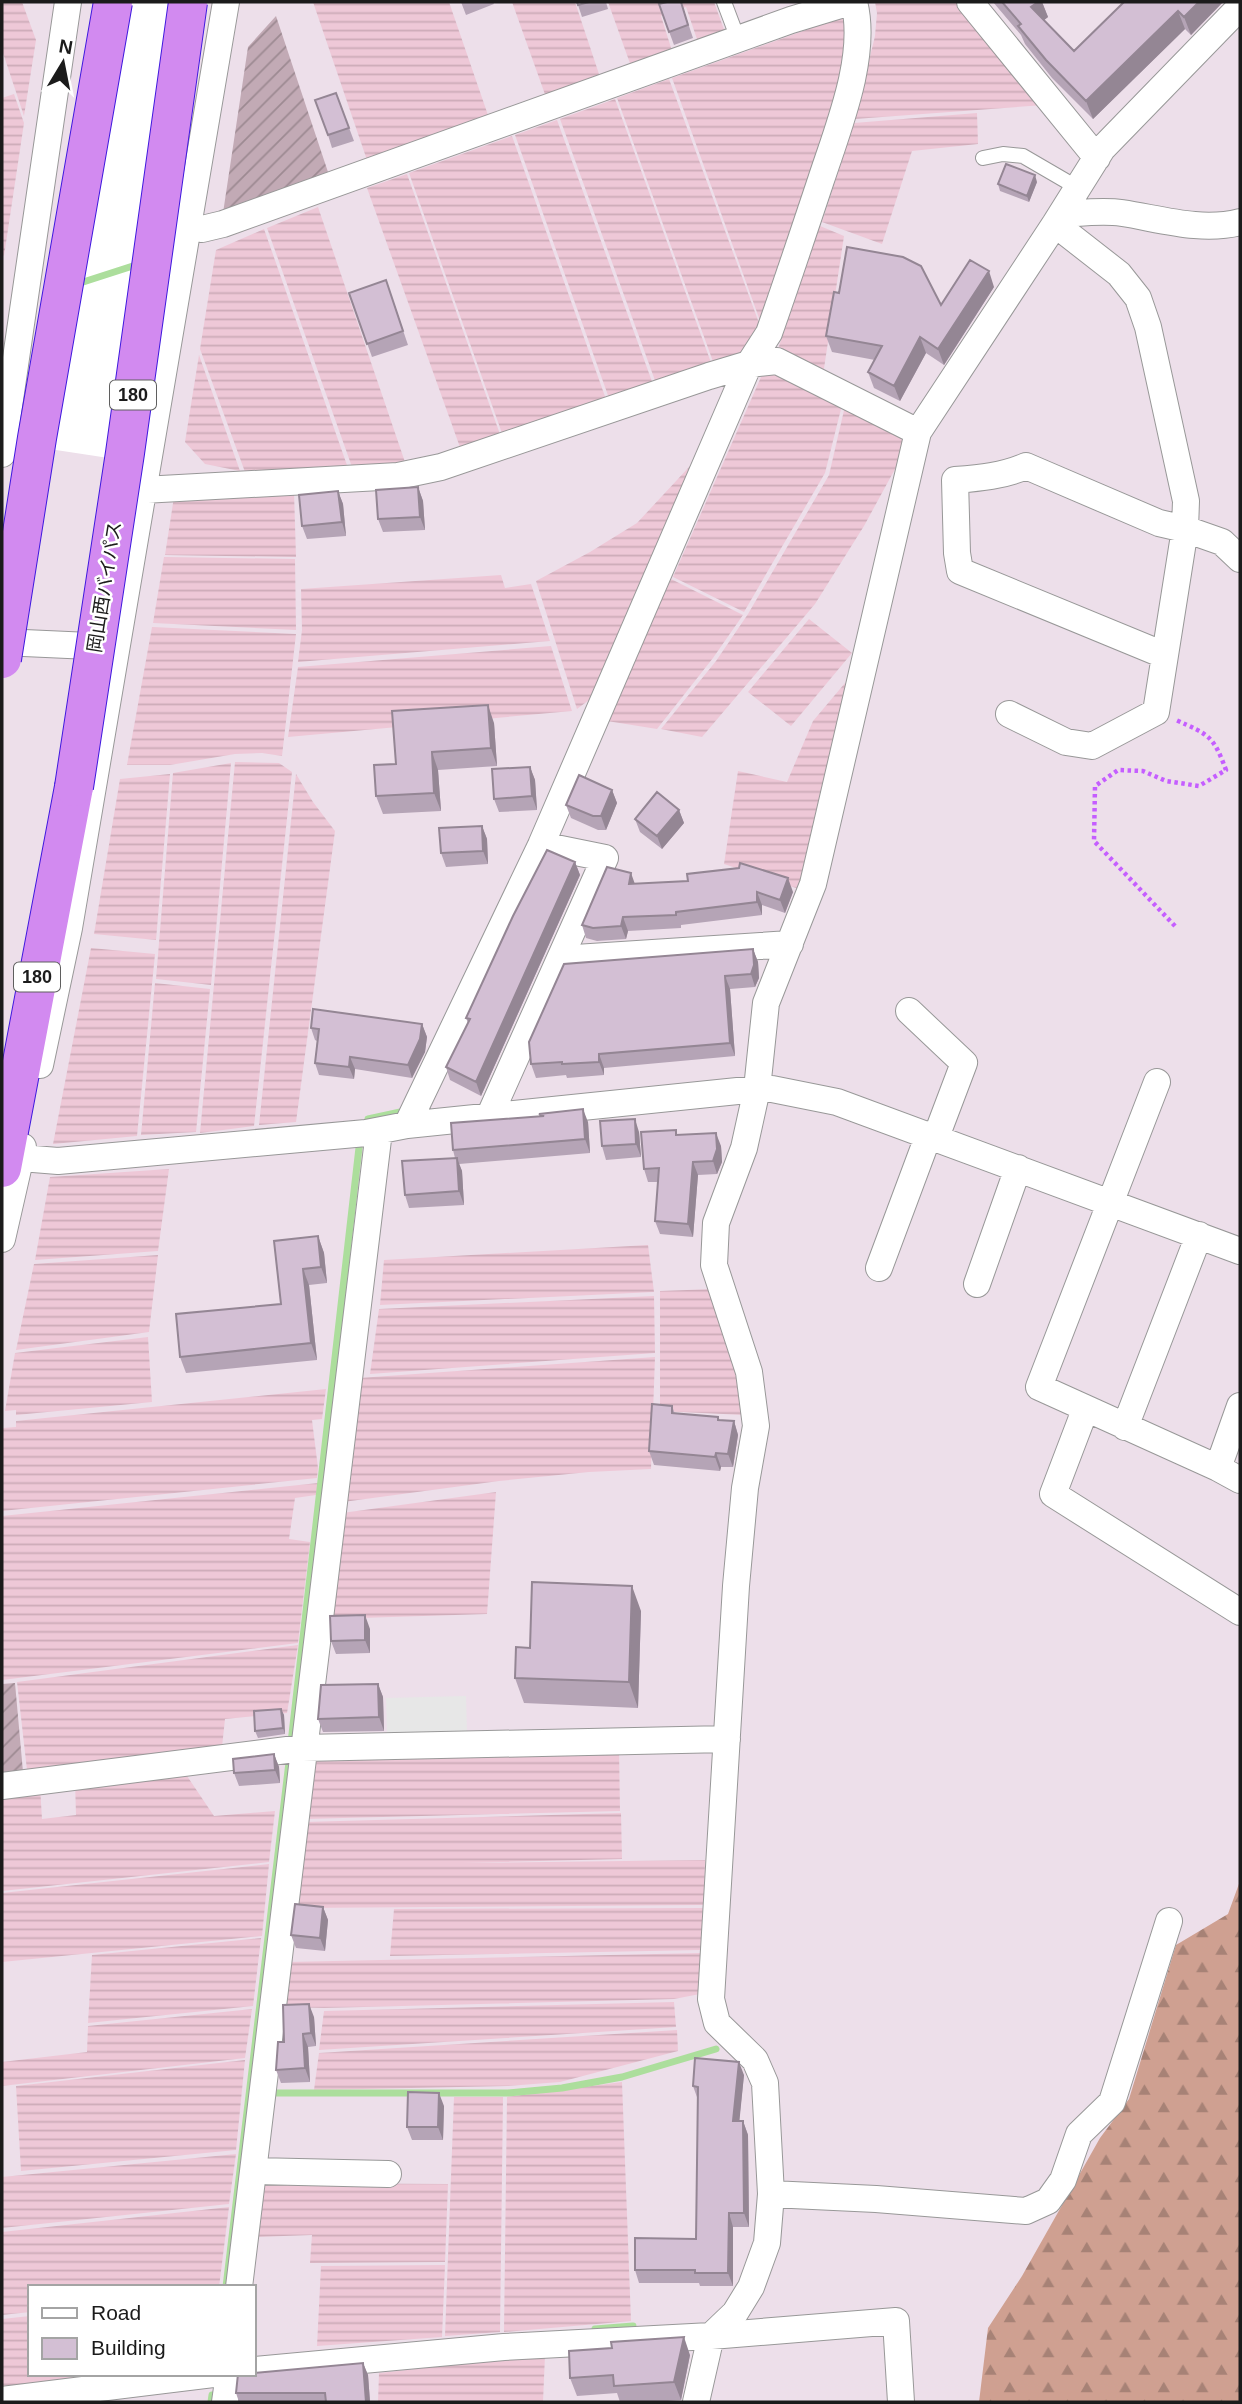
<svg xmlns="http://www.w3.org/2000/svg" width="1242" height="2404" font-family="Arial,'Noto Sans JP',sans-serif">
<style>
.construction{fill:url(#construction-furrows)}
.farmland{fill:url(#farmland-rules)}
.forest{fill:url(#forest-firs)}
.parking{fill:#e7e7e7}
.pier{fill:#fff}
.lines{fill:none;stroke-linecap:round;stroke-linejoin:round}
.stream{stroke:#acde9c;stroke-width:7}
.service-casing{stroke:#989898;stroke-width:16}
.minor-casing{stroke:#989898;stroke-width:28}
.trunk-casing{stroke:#3f19de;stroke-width:40}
.path{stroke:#c55eff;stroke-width:4.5;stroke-dasharray:3.5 3.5;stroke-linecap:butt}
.service{stroke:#fff;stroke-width:14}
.minor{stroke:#fff;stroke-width:26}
.trunk{stroke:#d28af0;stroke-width:38}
.trunk-bridge-casing{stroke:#3f19de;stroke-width:40;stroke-linecap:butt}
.trunk-bridge{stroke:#d28af0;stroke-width:38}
.wall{fill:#b5a4b6}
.shaded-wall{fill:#948694}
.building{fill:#d3bfd4;stroke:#948694;stroke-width:2}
.labels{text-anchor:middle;stroke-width:5;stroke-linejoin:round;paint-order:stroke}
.shield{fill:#fff;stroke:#5f5f5f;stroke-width:2}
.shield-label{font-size:18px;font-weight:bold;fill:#1b1b1b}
.street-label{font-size:19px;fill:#1b1b1b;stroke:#fff}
</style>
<defs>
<pattern id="construction-furrows" width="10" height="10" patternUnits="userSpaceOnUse" patternTransform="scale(1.75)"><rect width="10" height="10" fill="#c2aab5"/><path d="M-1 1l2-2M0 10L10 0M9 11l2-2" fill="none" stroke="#9d8a92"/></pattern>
<pattern id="farmland-rules" width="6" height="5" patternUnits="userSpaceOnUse" patternTransform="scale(1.75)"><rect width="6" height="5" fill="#eec8d7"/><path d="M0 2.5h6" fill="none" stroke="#ccabb8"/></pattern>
<pattern id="forest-firs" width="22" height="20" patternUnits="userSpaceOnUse" patternTransform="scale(1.75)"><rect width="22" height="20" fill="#cfa091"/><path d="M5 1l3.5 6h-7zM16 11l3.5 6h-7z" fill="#a78276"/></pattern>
</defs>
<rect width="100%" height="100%" fill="#eddfea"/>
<path class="construction" d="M276,16L329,175L223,213L248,47Z
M15,1683L23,1772L2,1775V1684Z"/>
<path class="farmland" d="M2,2H22L36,40L24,116L2,50Z
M313,2H449L489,118L368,163Z
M512,2H575L601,80L547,100Z
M608,2H714L726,35L699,45L686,7L661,16L673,54L632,69Z
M875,2H961L1044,105L855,119L875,36L877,13Z
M850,14V57L763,329L672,78Z
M669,79L762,331L749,356L715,367L617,98Z
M14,94L24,123L4,256L2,254V98Z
M615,99L713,368L657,386L560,119Z
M977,113L978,144L912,151L882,244L822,222L854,123Z
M557,120L654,387L610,401L515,135Z
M512,136L607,402L503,436L409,173Z
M407,174L501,437L461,450L367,188Z
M318,207L406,465L352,467L267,228Z
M820,226L844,236L823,375L777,352Z
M264,229L348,468L245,472L200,349L216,250Z
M199,355L240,471L205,464L185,442Z
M765,368L842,405L825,473L744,612L673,577Z
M845,406L896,432L907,447L864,526L815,604L702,737L661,729L716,661L748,614L829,475Z
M690,466L696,468L601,691L577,709L536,581L590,552L637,523Z
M294,492L296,557L165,555L174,497Z
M164,557L295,559L296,630L153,623Z
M501,575L505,588L531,584L550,641L298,662L302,630L301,589Z
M671,579L743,615L713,658L657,729L607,721Z
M809,619L852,653L791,726L748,692Z
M152,627L296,634L282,756L262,753L235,754L170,765H127Z
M551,646L572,711L288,737L298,667Z
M845,683L852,685L802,890L724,864L738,771L787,782L813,721Z
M235,762L279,763L292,772L254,1126L200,1133Z
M231,763L211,985L156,979L173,773Z
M170,774L156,940L94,934L120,779Z
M296,774L313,802L335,831L296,1122L259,1125Z
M91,948L155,954L137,1136L53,1144Z
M155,983L210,989L196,1132L141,1135Z
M169,1169L158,1251L35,1260L50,1177Z
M648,1245L654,1292L380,1305L384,1260Z
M158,1255L149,1332L16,1350L34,1264Z
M714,1289L739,1372L744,1415L660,1411V1291Z
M654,1296L655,1353L370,1374L379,1309Z
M148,1337L152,1402L16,1415V1410L5,1411L15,1353Z
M655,1357L651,1469L589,1472L499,1481L343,1502L359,1378Z
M326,1389L322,1419L312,1420L318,1468L317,1478L2,1511V1436L3,1428L16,1427V1421Z
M318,1483L316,1495L295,1498L289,1539L310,1542L298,1643L2,1680V1516Z
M496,1492L487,1614L328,1619L342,1513Z
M298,1645L287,1713L225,1719L222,1747L27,1770L17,1682Z
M619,1749L620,1811L304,1819L312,1754Z
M183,1770L214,1816L275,1811L269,1862L2,1891V1790L40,1786L42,1819L76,1815L75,1781Z
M621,1813L622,1859L462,1863L705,1860L704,1905L294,1908L304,1822Z
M269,1864L262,1936L2,1962V1893Z
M703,1908L701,1950L390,1956L394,1909Z
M261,1938L253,2006L88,2023L92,1955Z
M701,1953L700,1994L674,1999L324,2008L282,2007L287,1962Z
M674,2002L676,2027L319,2050L324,2011Z
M252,2009L245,2058L2,2086V2062L87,2052L88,2026Z
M677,2030L678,2051L560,2082L508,2086L314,2090L319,2053Z
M245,2060L236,2150L21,2171L16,2086Z
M622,2082L631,2321L504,2332L507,2097Z
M454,2097H503L500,2332L445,2336Z
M236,2154L229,2204L2,2228V2177Z
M261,2183L448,2184L445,2262L310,2263L312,2235L255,2237Z
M229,2207L219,2287H30V2312L2,2315V2232Z
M445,2265L442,2337L317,2346L321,2266Z
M30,2316V2374H119L2,2388V2319Z
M545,2355L543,2402H378L379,2373Z"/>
<path class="forest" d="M1240,1881V2402H979L988,2328L1022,2276L1100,2138L1129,2099L1176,1945L1228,1914Z"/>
<path class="parking" d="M466,1696L467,1732L387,1734L386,1698Z"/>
<path class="pier" d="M100,2H203L135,462L23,445Z"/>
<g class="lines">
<path class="stream" d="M77,284L139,264
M368,1119L405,1111
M291,1743L360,1139
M271,2093H508L562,2088L622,2077L716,2049
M226,2287L290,1754
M595,2329L633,2326
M211,2402L212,2395"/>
<defs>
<path id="service" d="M724,2L738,39
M983,158L1003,154L1023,156L1078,188"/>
<path id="minor" d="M970,2L1097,158
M1062,214C1081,213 1103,210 1122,213C1161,219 1201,232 1240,222
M188,226L202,229L223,224L791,20L850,2
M2,454L68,2
M143,490L398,476L441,467L709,376L749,364L777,361L918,432
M2,642L112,647
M1164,655L960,571L957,553L955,480C980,478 1003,476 1026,466L1159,523L1185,529L1222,542L1240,559
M1009,714L1066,742L1092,746L1156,712L1185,529L1186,501L1148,327L1138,298L1119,274L1055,224
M560,959L790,944
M909,1011L964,1063L936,1137
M40,1065L69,928L226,2
M1157,1082L1039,1387L1218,1468
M489,1117L605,858L541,845
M407,1125L541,845L749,364L769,333C787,282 804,231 821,180C838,128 868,56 854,2
M21,1158L58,1161L366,1133L407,1125L757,1089H772L837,1102L1240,1251
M2,1239L23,1147
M879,1268L929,1134
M977,1284L1018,1168
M1240,1406L1218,1468L1240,1480
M1085,1410L1053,1494L1240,1612
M1125,1427L1199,1235
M2,1786L303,1748L727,1739
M253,2171L388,2174
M771,2194L876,2199L1026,2211L1048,2201L1063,2180L1079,2134L1112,2102L1169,1921
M239,2287L379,1131
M254,2370L504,2347L711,2336L896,2321L901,2402
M2,2400L213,2374
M225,2402L229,2374
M696,2402L711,2336L735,2313L751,2287L767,2243L771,2194L765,2083L755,2060L717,2023L711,1999L736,1586L745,1488L756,1426L749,1372L714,1265L716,1223L744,1148L757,1089L766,1003L813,884L918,432L1055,224L1102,149L1240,7"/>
<path id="trunk" d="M2,1168L74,787"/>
</defs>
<use href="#service" class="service-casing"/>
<use href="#minor" class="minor-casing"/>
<use href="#trunk" class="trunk-casing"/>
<path class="path" d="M1175,926L1094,841L1095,786L1118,770L1143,771L1166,781L1199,786L1226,770C1213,735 1209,735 1176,720"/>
<use href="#service" class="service"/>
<use href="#minor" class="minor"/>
<use href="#trunk" class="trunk"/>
<defs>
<path id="trunk-bridge" d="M2,659L37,438L113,2
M74,787L125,453L188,2"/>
</defs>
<use href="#trunk-bridge" class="trunk-bridge-casing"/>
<use href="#trunk-bridge" class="trunk-bridge"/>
</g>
<path class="wall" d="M461,2H493L494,4L466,15Z
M577,2H606L608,9L582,17Z
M681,2L693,38L674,45L659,4Z
M993,2H1042L1048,17L1044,20L1074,51L1124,2H1223L1191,35L1185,29L1093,119L1052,78L1025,44L1021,35Z
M336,93L354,141L332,148L328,135Z
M1037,182L1029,202L1000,191L998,184Z
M386,280L408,345L372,357L349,293Z
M994,287L944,365L926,353L900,401L874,388L868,372L875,360L832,352L826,336L941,305Z
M418,487L423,501L425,530L383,532L378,519Z
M338,491L343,504L346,536L307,539L302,526Z
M494,723L497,766L438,770L441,811L383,814L376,796L396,764Z
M530,767L535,780L537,810L499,812L494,799Z
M612,790L617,803L606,830H598L571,818L566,805Z
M679,810L684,823L662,849L640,832L635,819Z
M482,826L487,839L488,864L446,867L441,853Z
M575,862L580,875L481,1096L450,1080L446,1067L468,1023L466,1018Z
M635,884L793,892L785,913L762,905V915L681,925V928L628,931L626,939L597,941L586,938L582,925Z
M753,949L758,962L759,978L755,987L730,989L735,1056L604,1068V1075L567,1078L566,1075L536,1078L531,1064Z
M422,1024L427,1037L425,1052L412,1078L355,1069L354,1079L319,1075L315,1063L317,1041L315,1040L311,1028Z
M539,1114L588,1122L590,1153L459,1164L462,1171L464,1205L409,1208L405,1195L455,1158L453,1150L540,1116Z
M639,1132L641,1157L606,1160L602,1146Z
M678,1135L721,1146L722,1162L717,1174L698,1175L693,1237L660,1234L655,1221L658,1182H648L644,1169Z
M318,1236L324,1253L327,1283L309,1285L317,1360L186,1373L180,1357L281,1304Z
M672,1406L675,1414L718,1417L720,1420L734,1421L738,1435L733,1467H721L720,1471L654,1465L649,1451Z
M641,1611L638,1708L524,1703L515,1678L530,1648Z
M370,1629V1653L336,1654L331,1641Z
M378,1684L383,1697L384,1731L323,1732L318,1719Z
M281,1709L284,1715L285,1734L258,1738L255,1731Z
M274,1754L279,1767L280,1783L239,1786L234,1773Z
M323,1907L328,1920L325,1951L296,1948L291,1935Z
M314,2017L316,2046L308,2047L310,2082L281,2083L276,2070L284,2042Z
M744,2075L739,2121H743L748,2135L749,2227H733V2286H700L699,2283H639L635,2270L696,2239L698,2100L693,2086Z
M444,2106L443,2140H412L407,2127Z
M690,2355L681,2400L654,2402H620L617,2393L577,2396L570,2378Z
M363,2363L368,2375L370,2402H239L236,2393Z"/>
<path class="shaded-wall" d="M1038,2H1042L1048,17L1038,25L1031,7Z
M1199,2H1223L1191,35L1184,17Z
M1178,11L1185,29L1093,119L1086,101Z
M1035,175L1037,182L1029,202L1027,196Z
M989,271L994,287L944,365L938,349Z
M920,337L926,353L900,401L894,386Z
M418,487L423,501L425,530L420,517Z
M338,491L343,504L346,536L342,522Z
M488,705L494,723L497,766L491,748Z
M432,752L438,770L441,811L434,793Z
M530,767L535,780L537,810L532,796Z
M612,790L617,803L606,830L601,816Z
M679,810L684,823L662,849L657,836Z
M482,826L487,839L488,864L483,851Z
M575,862L580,875L481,1096L476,1082Z
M631,873L636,887L629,884Z
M788,878L793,892L785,913L780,900Z
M757,892L762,905V915L757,902Z
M623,917L628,931L626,939L621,926Z
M753,949L758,962L759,978L755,987L751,974Z
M725,976L730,989L735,1056L730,1043Z
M422,1024L427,1037L425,1052L412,1078L408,1065Z
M599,1054L604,1068V1075L599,1062Z
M350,1057L355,1069L354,1079L349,1067Z
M583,1109L588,1122L590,1153L585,1139Z
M635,1119L639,1132L641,1157L636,1144Z
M716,1133L721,1146L722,1162L717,1174L713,1161Z
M457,1158L462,1171L464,1205L459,1191Z
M693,1162L698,1175L693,1237L688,1224Z
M318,1236L324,1253L327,1283L321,1267Z
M303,1269L309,1285L317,1360L311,1343Z
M734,1421L738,1435L733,1467L728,1454Z
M716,1453L721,1467L720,1471L715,1457Z
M632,1586L641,1611L638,1708L629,1682Z
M365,1615L370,1629V1653L365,1640Z
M378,1684L383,1697L384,1731L379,1717Z
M281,1709L284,1715L285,1734L283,1728Z
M274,1754L279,1767L280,1783L275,1770Z
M323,1907L328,1920L325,1951L320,1938Z
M309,2004L314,2017L316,2046L311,2033Z
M303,2034L308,2047L310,2082L305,2068Z
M739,2062L744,2075L738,2135L733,2121Z
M439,2093L444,2106L443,2140L438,2127Z
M743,2121L748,2135L749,2227L744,2213Z
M729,2213L733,2227V2286L728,2273Z
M684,2337L690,2355L681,2400L674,2382Z
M363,2363L368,2375L370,2402H366Z"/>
<path class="building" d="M577,2H589L578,5Z
M667,2H681L688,25L669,32L659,4Z
M1002,2H1038L1031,7L1074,51L1124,2H1199L1184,17L1178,11L1086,101L1046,60L1018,26L1021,24Z
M336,93L349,128L328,135L315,100Z
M1006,164L1035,175L1027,196L998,184Z
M847,247L903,257L921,266L941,305L970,260L989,271L938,349L920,337L894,386L868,372L882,346L826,336L834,292L839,293Z
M386,280L403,331L367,344L349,293Z
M418,487L420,517L378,519L376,490Z
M338,491L342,522L302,526L299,495Z
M488,705L491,748L432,752L434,793L376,796L374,765L396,764L392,711Z
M530,767L532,796L494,799L492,769Z
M579,775L612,790L601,816H593L566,805Z
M657,792L679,810L657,836L635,819Z
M482,826L483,851L441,853L439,828Z
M547,850L575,862L476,1082L446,1067L470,1019L466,1018L513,916Z
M740,863L788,878L780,900L757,892V902L676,912V915L623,917L621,926L593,928L582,925L607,867L631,873L629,884L688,881L687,874L739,868Z
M753,949L754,965L751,974L725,976L730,1043L599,1054V1062L562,1064V1062L531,1064L529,1042L564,964Z
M313,1009L422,1024L420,1039L408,1065L350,1057L349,1067L315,1063L319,1029L311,1028Z
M583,1109L585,1139L453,1150L451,1123L544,1116L539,1114Z
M635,1119L636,1144L602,1146L600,1121Z
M676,1130V1135L716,1133L717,1149L713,1161L693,1162L688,1224L655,1221L659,1168L644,1169L641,1132Z
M457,1158L459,1191L405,1195L402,1161Z
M318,1236L321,1267L303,1269L311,1343L180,1357L176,1314L281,1304L274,1241Z
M652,1404L672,1406V1413L718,1417V1420L734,1421L728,1454L716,1453L715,1457L649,1451Z
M532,1582L632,1586L629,1682L515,1678L516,1647L530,1648Z
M365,1615V1640L331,1641L330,1616Z
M378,1684L379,1717L318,1719L321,1685Z
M281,1709L283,1728L255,1731L254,1711Z
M274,1754L275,1770L234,1773L233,1759Z
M295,1904L323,1907L320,1938L291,1935Z
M309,2004L311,2033L303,2034L305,2068L276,2070L278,2042H284L283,2005Z
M695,2058L739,2062L733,2121H743L744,2213H729L728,2273H695V2270H635V2238L696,2239L698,2087L693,2086Z
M408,2092L439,2093L438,2127H407Z
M684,2337L674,2382L614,2386L613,2375L570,2378L569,2351L612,2348L611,2342Z
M363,2363L366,2402H326L325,2393H236L238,2374H254V2373Z"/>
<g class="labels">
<g class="shield">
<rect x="110" y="380.5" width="46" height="29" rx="5"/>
<rect x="14" y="962.5" width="46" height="29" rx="5"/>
</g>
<g class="shield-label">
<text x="133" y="401">180</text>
<text x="37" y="983">180</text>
</g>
<g class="street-label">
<text transform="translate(104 587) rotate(-81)" y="7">岡山西バイパス</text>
</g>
</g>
<rect width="1242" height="2404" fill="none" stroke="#1b1b1b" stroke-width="7"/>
<rect x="28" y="2285" width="228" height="91" fill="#ffffff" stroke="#a4a4a4" stroke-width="2"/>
<rect x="42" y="2308" width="35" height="10" fill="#ffffff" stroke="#a4a4a4" stroke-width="2"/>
<text x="91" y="2320" font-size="21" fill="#1b1b1b">Road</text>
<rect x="42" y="2338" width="35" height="21" fill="#d3bfd4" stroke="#a4a4a4" stroke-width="2"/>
<text x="91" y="2355" font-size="21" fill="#1b1b1b">Building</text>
<g transform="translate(63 63) rotate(10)" stroke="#ffffff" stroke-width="5" paint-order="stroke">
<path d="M0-5L12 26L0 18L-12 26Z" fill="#1b1b1b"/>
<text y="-10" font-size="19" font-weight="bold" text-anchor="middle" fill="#1b1b1b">N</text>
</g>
</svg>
